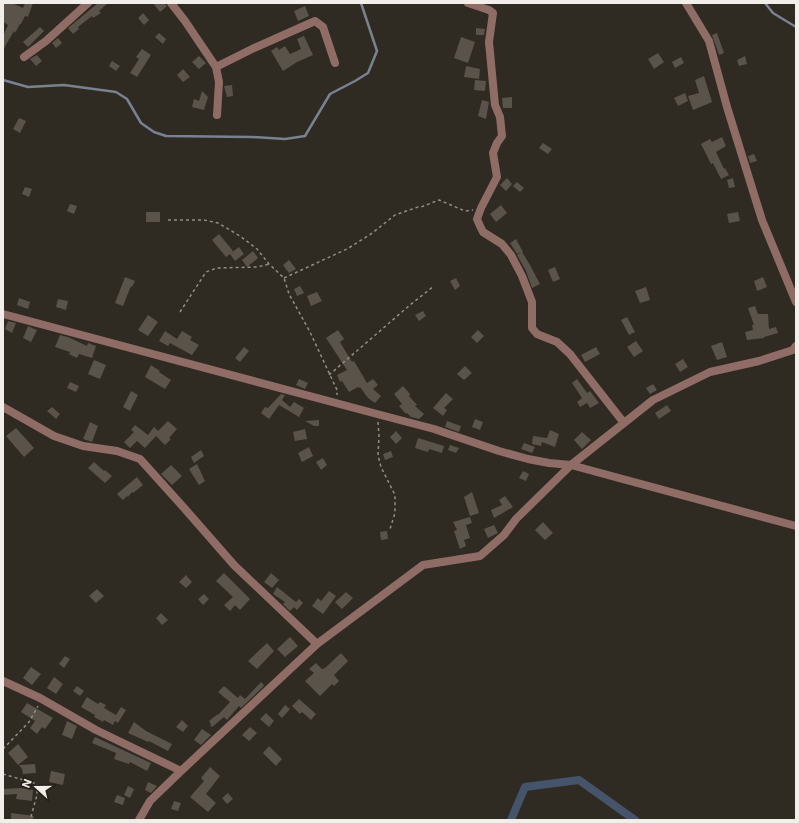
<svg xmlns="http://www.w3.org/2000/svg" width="799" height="823" font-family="Inter,sans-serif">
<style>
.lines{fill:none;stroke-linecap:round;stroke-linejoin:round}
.stream{stroke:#798290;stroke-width:2.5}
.canal{stroke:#45546a;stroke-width:8}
.building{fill:#5a534a}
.path{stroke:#928d87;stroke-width:1.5;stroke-dasharray:3 3;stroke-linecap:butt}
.minor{stroke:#8f6d66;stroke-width:8}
</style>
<rect width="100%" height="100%" fill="#2f2a22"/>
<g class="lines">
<path class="stream" d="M765,3L773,13L796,27
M3,80L28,87L64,85L116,92L127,99L141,123L154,132L166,136L252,137L285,139L305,136L330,94L355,81L368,73L377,51L361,3"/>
<path class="canal" d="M511,820L525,787L579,780L635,820"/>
</g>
<path class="building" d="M3,3H12L23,8L25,3H33L28,17L25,16L21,24H20L15,33L14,31L3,50V36L8,25L3,22Z
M98,3H108L99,11L101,13L93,18L92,16L78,27L79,29L73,34L68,28Z
M153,3H164L167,6L160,12Z
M305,6L309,16L298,21L294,11Z
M143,13L149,20L144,25L138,18Z
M40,27L44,31L28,47L23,42Z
M476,28L485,29L484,35H476Z
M159,33L166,39L163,44L155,37Z
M717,33L724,53L719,55L712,35Z
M304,36L313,55L297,62L283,71L271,51L277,47L279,50L285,46L290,54L301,49L297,39Z
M461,37L475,42L468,63L454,58Z
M58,38L62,43L56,48L52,43Z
M142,49L151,55L137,77L130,73L139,59L136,57Z
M658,53L664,62L654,69L648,59Z
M37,55L42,61L36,66L30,59Z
M199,56L206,63L199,69L192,62Z
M745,56L747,64L739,66L737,60Z
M681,57L684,63L675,68L672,62Z
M112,61L120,66L116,71L109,66Z
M466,66L480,69L479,79L464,77Z
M183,69L190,77L183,82L177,75Z
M704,76L712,102L693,110L688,96L699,93L695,80Z
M475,80L486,81L485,91L474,90Z
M232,85L233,96L227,97L224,86Z
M202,91L208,97L204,110L192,107L194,99L199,101Z
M685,93L688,101L678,106L674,98Z
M512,97V108H503L502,98Z
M482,100L489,102L486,119L478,116Z
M19,118L26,121L20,133L13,129Z
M722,137L726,146L716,152L724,169L725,168L729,175L721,179L713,163L711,164L701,144L710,139L712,142Z
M543,143L552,149L548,154L539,148Z
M754,154L757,161L750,163L748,156Z
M507,178L512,184L506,191L500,185Z
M733,178L735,187L729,188L727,180Z
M517,182L524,188L520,192L513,186Z
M25,187L32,189L29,197L22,194Z
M70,204L77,206L74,214L67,211Z
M501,205L507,213L496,222L490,214Z
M146,212H160V222H146Z
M738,212L740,221L729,223L727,214Z
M219,234L233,251L231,253L239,247L244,254L235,261L230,254L226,257L212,240Z
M516,239L523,252L517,254L510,243Z
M253,251L258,258L247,267L242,260Z
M522,252L530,265L540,284L532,288L526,271L517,255Z
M289,260L296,269L289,273L283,265Z
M555,267L560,279L553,282L548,270Z
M125,277L135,281L132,287L131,286L123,306L115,303Z
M763,277L767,287L757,291L754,281Z
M456,278L460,286L455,290L450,281Z
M300,286L304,293L297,296L294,289Z
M646,287L650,300L640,303L635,291Z
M317,292L322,301L311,306L307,296Z
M19,298L30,302L28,309L17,305Z
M58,299L68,301L66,310L56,307Z
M755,306L758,314H768L769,329L776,327L778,333L764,337V338L747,340L745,332L753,330L752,325H754L748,308Z
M423,311L426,316L419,321L415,315Z
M148,315L158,322L148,336L138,330Z
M627,317L635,332L629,335L621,320Z
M8,321L16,323L12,333L5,329Z
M28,326L37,330L31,342L23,338Z
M338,330L344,339L340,342L352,362L354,361L367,383L373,379L378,385L373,389L381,396L375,403L368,398L360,387L359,388L358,387L349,392L342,381L340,382L337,375L347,370L326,338Z
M478,330L484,336L477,343L471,337Z
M165,331L177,339L182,331L192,337L190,340L199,345L192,355L170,343L168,346L159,341Z
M60,335L68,337L87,346L88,343L96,346L92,358L79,354L77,358L69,354L70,352L55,347Z
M636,341L643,351L634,357L627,347Z
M722,342L727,357L717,360L711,346Z
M244,347L249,351L240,362L235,358Z
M596,347L600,354L585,362L581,355Z
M683,359L688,367L680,372L675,364Z
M94,360L106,365L100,379L88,374Z
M151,365L160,371L159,372L171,380L165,389L145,377Z
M465,366L472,373L464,380L457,374Z
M299,379L308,383L305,389L296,385Z
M577,379L587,393L590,391L599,403L590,408L587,403L580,407L577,402L582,398L572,383Z
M70,382L79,386L76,392L67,388Z
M653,384L657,390L650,394L646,388Z
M403,386L410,394L409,396L417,405L415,406L424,414L419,419L411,417L407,413L406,414L399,406L402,404L394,394Z
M131,391L138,395L130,411L123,407Z
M446,393L453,399L444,408L447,410L443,416L433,408Z
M281,394L285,395L282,400L290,407L294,402L304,408L299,417L279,405L269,419L261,413L265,407L268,408Z
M667,405L671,411L659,419L655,413Z
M52,407L60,414L56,419L47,411Z
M475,419L483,422L480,430L472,427Z
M319,420V426H314L305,421Z
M168,421L177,429L169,438L171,439L165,445L156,436L145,448L137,441L130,448L124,442L134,432L131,430L135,425L148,435L154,427L158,431Z
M447,421L461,426L459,432L445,427Z
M90,422L98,426L92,442L83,439Z
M16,428L34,448L24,457L6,436Z
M305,429L307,439L295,441L293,432Z
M550,430L559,434L555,447L542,442L541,446L532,444L533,436L547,438Z
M396,431L402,438L396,444L390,437Z
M582,432L591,440L582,449L574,440Z
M418,438L444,446L442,453L429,449L428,452L415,448Z
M524,443L535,447L532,453L521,449Z
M450,445L459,448L456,453L448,450Z
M309,447L313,456L302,462L298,453Z
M201,450L204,456L194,463L191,457Z
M391,451L393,457L385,460L383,454Z
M323,458L327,465L321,470L316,462Z
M94,462L104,471L105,470L112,476L105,483L88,468Z
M197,464L205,481L199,485L189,469Z
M171,465L182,476L172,485L161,474Z
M523,471L529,474L526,481L519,478Z
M137,477L143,485L133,493L132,492L128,497L127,496L123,500L117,494Z
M472,492L479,513L470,516L464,497Z
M505,496L513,507L494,518L491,510L502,505L499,500Z
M470,517L472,523L466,525L470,538L464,540L466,546L460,549L454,531L457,530L453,522Z
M543,522L553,533L545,540L535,530Z
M494,525L498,533L488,538L484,529Z
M387,531L388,539L381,540L380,532Z
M224,573L250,599L240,610L235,605L230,611L224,605L233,597L216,581Z
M271,573L279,580L272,588L264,582Z
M186,575L192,582L186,588L179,582Z
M277,587L296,602L299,599L303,603L297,610L294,607L290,611L283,604L285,602L273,594Z
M97,589L104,596L96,603L89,596Z
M329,591L336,596L323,614L312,606L318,598L321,601Z
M346,592L353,598L342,609L335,602Z
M204,594L209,599L203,605L198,599Z
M161,613L168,620L162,625L156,618Z
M290,637L298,646L285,657L277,649Z
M267,643L274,651L257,669L248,661Z
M341,653L348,661L334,675L339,681L334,686L332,684L320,696L305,681L314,673L309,669L316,663L322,669L325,668Z
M65,656L70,659L64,668L59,664Z
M31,667L41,674L32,685L23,678Z
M54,677L63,684L56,694L47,688Z
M261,682L264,685L263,687L241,708L239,706L227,720L224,717L212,727L210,725L211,724L209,721L218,714V715L230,702L218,692L224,686L238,698L240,695L245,699Z
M77,686L84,691L80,696L73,691Z
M87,697L98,704L100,702L106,705L104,708L116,715L121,707L126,710L118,723L115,721L113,725L104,720L103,722L94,717L95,715L81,707Z
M299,699L316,714L311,720L302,712L300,714L292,706Z
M27,703L53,718L45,729L42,727L37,734L30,728L35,721L21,712Z
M285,705L290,709L282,718L278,714Z
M266,713L274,721L269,727L260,719Z
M182,720L188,726L183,732L176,727Z
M67,721L77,726L72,739L62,735Z
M134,722L146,731L172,744L168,751L149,741L148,742L128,733Z
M250,727L257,733L249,741L242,735Z
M202,729L211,735L201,745L194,740Z
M95,737L151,763L147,771L130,762L129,764L114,759L116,753L92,743Z
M18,744L28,757L18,765L8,753Z
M269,746L282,759L276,766L263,753Z
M35,764L36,773L23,774L22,769L19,765Z
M210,767L220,776L206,794L216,803L208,812L190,797L204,781L201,778Z
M51,771L65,774L63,785L49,782Z
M148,782L157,786L151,793L145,790Z
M128,786L134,789L130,798L124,795Z
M20,788L33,790L32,801L16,799L17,794L3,795V789Z
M228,793L233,799L227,804L222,798Z
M117,795L125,798L123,805L114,802Z
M174,801L181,803L178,811L171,809Z
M11,813L34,816L33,820H11Z"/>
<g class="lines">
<path class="path" d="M168,220H204L218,223L240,236L257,249L269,264L284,278L289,294L310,332L337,390V395
M284,278L347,249L371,234L395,215L418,207H421L439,200L465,211L473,210
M180,312L206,272L217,268L257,267L269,264
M329,375L410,305L434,286
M378,422L379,436L378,455L381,467L395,495V513L390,529
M3,749L29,722L38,706
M3,774L37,784V795L30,820"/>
<path class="minor" d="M171,3L185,21L216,67L219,82L217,115
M468,3L489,10L493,13L489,42L495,105L500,117L502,136L497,143L493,153L497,177L481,208L477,219L480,226L483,232L502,244L511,255L522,276L532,302V328L537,334L557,342L570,354L624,423
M686,3L709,41L727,107L762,220L796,302
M24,57L46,41L88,3
M216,67L254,48L315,21L323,27L335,63
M3,314L377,414L434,429L499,451L528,459L549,463L571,465L516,519L504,535L480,556L423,565L317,644L181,771L150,801L139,820
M796,346L793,350L759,361L710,372L653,400L571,465L796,526
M3,407L54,436L83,446L117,451L140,459L185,509L234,565L317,644
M3,681L40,698L96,730L181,771"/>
</g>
<rect width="799" height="823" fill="none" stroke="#f2eee9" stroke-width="8"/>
<g transform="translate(36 787) rotate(291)" stroke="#262018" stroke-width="3" paint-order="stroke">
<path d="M0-3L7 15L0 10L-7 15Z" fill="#f2eee9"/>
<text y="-6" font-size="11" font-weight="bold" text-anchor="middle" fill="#f2eee9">N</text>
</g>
</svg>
